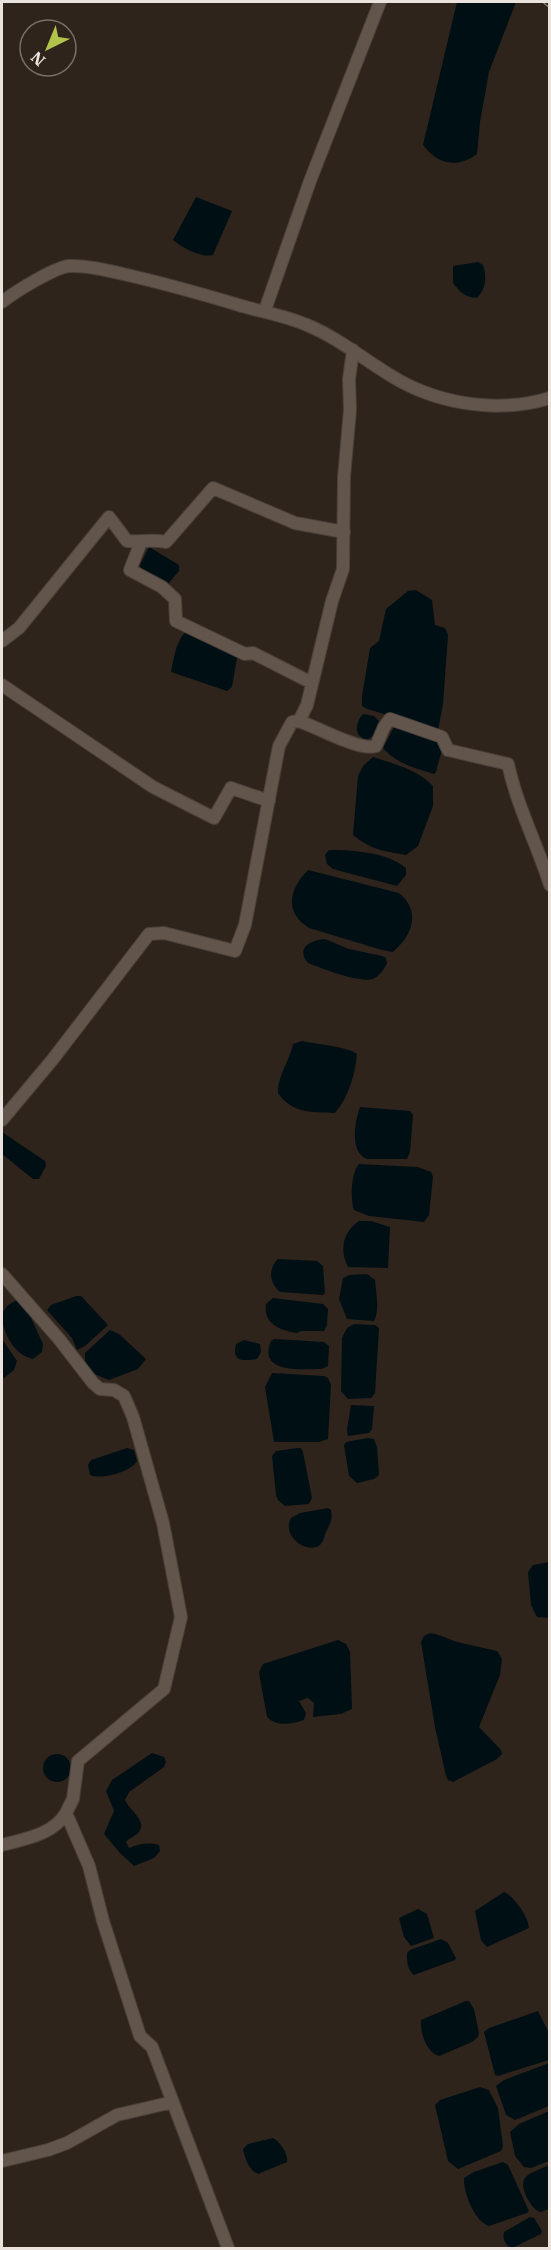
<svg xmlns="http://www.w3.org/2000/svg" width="551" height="2250" font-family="'IBM Plex Serif',serif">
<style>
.water{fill:#000f14}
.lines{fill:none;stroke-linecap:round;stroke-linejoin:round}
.minor-casing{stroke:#4a403a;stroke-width:14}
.minor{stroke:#62554b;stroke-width:12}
.rail-casing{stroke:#8f867e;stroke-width:4.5}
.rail{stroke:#2f241b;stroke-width:2;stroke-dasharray:7;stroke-linecap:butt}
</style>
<rect width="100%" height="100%" fill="#2f241b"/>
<path class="water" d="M457,2H516L489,72L480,122L477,154C457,169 437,164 423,145Z
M196,197L232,211L213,255C201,258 183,248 173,240Z
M478,262L483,265C487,276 486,289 477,298C465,297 461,293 453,283V266Z
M149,547L179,565V571L167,585L141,569L140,565Z
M416,590L432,600L435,625L445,628L448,635L443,704L438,730L367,709L362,706V696L370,648L379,641L386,609L408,591Z
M188,630L238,652L232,687L227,691L171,672C174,658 176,639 188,630Z
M363,714L374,716L379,721L374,735L367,740C353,736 355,723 363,714Z
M395,725L433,735L443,746L436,772L434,774C415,768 397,764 383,748Z
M373,757C394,764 417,769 433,786V806L418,846L406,855C386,852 369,849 353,835L358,776L363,766Z
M329,850C353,850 387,852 406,868V875L397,886L333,869L327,864L325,855Z
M308,870L399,893C421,911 413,935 393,952L382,950L309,928C283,912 290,888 308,870Z
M325,939L349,949L382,956L386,958L387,963C385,968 380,975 375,978C363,985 321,968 308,963C295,948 311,940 325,939Z
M302,1041C316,1044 349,1047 357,1054C355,1074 349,1097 335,1113C313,1112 292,1114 278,1093C277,1077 290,1060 293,1044Z
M360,1107L410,1111L413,1115L410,1152L407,1159H367C349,1152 355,1121 360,1107Z
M2,1132L45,1161L46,1166L39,1179H33L2,1154Z
M359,1164L418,1167L431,1172L433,1177L429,1215L424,1222L369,1216L354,1210C350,1199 351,1173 359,1164Z
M359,1221H371L390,1227L388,1268L348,1267C339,1249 343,1232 359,1221Z
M278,1259L317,1261L323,1266L325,1293L323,1295L280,1292C269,1283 268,1268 278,1259Z
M367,1274L375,1280C376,1293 380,1310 374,1321L347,1319L339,1299L343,1278L349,1275Z
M76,1296H81L108,1325L85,1346L77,1350L72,1338L47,1310L51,1305Z
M273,1298L323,1304L328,1309L327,1325L324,1331H301L297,1333C280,1330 263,1324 266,1304Z
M17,1300L26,1307L43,1344L42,1352L33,1359C14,1356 1,1330 2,1313L8,1305Z
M354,1324L375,1325L379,1328L375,1393L371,1398L348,1399L341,1391L342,1338L347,1328Z
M110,1330L119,1334L146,1359L138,1369L109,1380L92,1373L85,1361V1353Z
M2,1339L17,1361L14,1370L4,1378H2Z
M274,1339L324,1342L329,1346L328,1366L322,1369C303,1369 257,1374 271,1341Z
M244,1340L260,1344L261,1352L257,1359C242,1361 232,1362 236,1344Z
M272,1373L324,1376L328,1378L331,1385L328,1439L319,1442H274L265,1387Z
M351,1405L374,1406L372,1429L369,1433L348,1436L347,1429Z
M368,1438L374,1439L377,1447L379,1475L374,1479L357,1483L349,1476L344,1445L346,1442Z
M127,1448L134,1450L137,1461C131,1472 102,1480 90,1475L88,1465L91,1460Z
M297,1448H301L303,1452L312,1498L309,1504L285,1506L278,1500L276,1495L272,1456L276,1451Z
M328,1508L331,1510C333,1519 330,1524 326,1532C324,1537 324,1541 320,1545C307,1555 281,1536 291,1518L300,1513Z
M549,1562V1618L537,1617L531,1605L528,1572L533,1565Z
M430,1633L436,1634L457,1642L497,1651L502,1659L500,1675L479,1727L501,1750L502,1754L497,1759L453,1782L448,1780L446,1776L435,1727L421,1642L424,1636Z
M338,1640L346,1644L350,1652L352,1709L341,1714L313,1717L314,1703L308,1698L299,1701L306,1713L304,1720C291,1724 277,1727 267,1717L260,1679L259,1672L263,1664Z
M152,1753L164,1757L166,1762L164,1767L129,1792L125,1800C129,1810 149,1822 138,1833C134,1837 129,1838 126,1842L129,1848C139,1844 148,1842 159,1845L160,1851L154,1858L134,1866L120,1853L104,1834L114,1811L106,1791L112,1780Z
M43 1768a14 14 0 1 1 28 0a14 14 0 1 1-28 0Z
M504,1892C514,1896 529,1918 529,1928L487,1947L481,1940L475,1911Z
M418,1909L427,1914L434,1938L411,1946L404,1937L399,1918Z
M441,1939L448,1943L456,1958L455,1960L414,1975C407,1969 407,1962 407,1953L410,1950Z
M466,2001H469L474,2009L479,2033L478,2037L472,2042L439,2056C426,2052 420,2032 421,2020Z
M538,2011L549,2033V2060L498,2076L495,2075L484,2032L489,2028Z
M549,2063V2106L515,2120L506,2115L496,2086L504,2080Z
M480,2087L489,2090L498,2108L503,2146L501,2151L458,2169L448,2161L435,2105L440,2100Z
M549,2111V2161L531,2168L524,2167L515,2156L510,2132L519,2124Z
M273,2138C281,2142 288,2154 287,2162L258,2174C249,2170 245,2159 243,2149L248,2144Z
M503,2162L508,2165L529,2211L527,2213L489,2226C475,2222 463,2192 464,2178L474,2172Z
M549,2165V2209L540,2212C533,2209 531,2204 527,2198C516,2175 530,2174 549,2165Z
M530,2217L534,2218L542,2231L541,2234L512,2248C506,2246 502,2239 504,2232Z"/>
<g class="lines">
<defs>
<path id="minor" d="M2,302C15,292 53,268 69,266C86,265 107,270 123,274C163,283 202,294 242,306C263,312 286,316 307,325C341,339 368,363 400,381C444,405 501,413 550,398
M265,310L310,181L380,2
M141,542L130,570L162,587L175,599L176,621L245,654L253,653L312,683
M2,641L19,628L109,517L127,541C141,542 153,539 166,542L213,488L295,523L344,532
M2,685L153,787L214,818L231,788L269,801
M299,721C317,727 361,752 376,746L384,727L390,719L442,737L448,750L508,764C517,806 537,844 550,885
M2,1120L53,1059L149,934L164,933L235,951L245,925L279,746L292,722L299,721L307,705L332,601L343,569L344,477L350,410L349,379L353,350
M2,1274L59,1339L93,1383L100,1389L114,1390L124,1396L133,1417L163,1523L181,1617L164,1689L78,1761L73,1799L66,1813L89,1866L103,1921L140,2036L152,2047L228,2248
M2,1845C24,1839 53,1835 66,1813
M2,2161L48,2150L67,2143L117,2115L173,2102"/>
</defs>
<use href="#minor" class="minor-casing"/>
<use href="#minor" class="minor"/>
<defs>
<path id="rail" d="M545,2L550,6"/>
</defs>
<use href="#rail" class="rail-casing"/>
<use href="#rail" class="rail"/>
</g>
<rect width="551" height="2250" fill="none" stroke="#eae3dd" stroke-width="6"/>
<g transform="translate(48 48) rotate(223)"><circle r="28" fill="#2f241b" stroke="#7a7069" stroke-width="1.5"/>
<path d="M0-4.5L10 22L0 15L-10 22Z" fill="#b2c34c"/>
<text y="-9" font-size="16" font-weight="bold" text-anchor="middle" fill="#eae3dd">N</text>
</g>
</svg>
